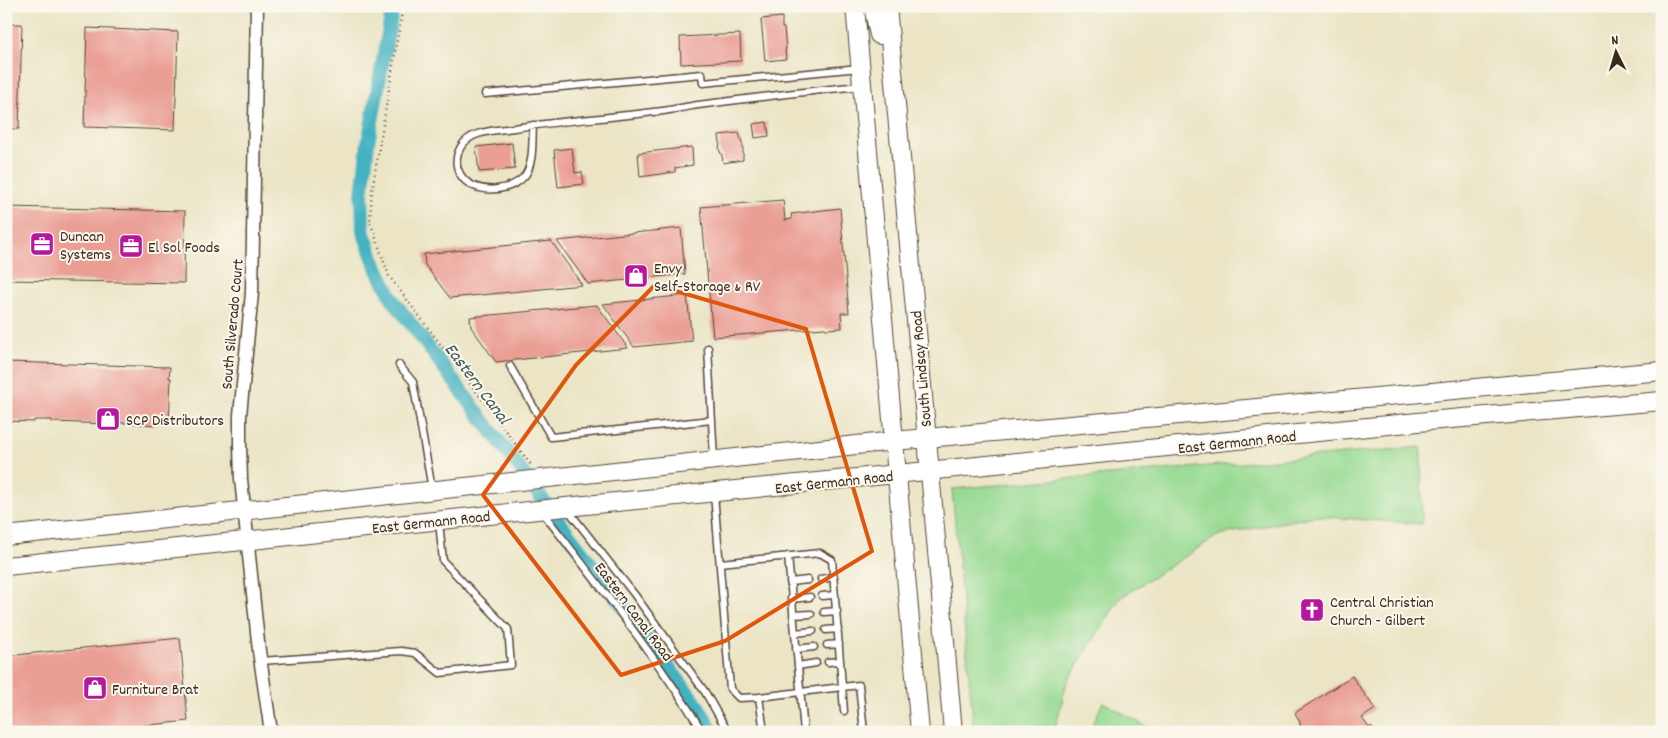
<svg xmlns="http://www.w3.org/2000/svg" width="1668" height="738" font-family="Dekko,sans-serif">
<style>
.green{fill:#97da92;stroke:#698258}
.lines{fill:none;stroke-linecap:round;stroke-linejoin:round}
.canal{stroke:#45b2c2;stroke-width:14}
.building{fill:#ea9e94}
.service-casing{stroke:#554637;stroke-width:9}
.minor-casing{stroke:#554637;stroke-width:15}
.secondary-casing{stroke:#554637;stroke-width:20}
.path{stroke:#554637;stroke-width:2.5;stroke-dasharray:1 4;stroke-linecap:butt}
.service{stroke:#fff;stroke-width:6}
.minor{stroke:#fff;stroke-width:12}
.secondary{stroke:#fff;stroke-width:18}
.marked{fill:none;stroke:#df570d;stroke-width:4;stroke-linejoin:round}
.labels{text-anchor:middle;stroke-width:4;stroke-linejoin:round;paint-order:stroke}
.poi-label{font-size:16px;fill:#3b2a1e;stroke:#fbf7ec;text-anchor:start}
.street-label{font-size:16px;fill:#3b2a1e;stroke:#fbf7ec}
.water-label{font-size:18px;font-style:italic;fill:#3e5a57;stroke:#fbf7ec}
</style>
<rect width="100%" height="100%" fill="#fbf7ec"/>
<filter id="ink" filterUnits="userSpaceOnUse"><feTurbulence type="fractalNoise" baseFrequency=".02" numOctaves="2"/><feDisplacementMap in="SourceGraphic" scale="10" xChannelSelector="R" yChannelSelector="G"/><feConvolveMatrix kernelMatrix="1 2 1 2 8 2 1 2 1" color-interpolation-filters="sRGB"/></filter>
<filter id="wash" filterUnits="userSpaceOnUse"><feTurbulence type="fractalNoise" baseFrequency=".0096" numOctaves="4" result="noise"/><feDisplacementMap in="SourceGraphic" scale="20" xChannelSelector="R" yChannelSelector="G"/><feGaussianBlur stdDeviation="1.12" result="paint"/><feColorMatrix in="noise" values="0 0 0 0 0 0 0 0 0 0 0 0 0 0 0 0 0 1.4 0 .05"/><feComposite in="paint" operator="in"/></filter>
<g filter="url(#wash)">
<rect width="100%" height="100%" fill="#ebe5c6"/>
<path class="green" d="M1421,447L1422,524L1315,516L1219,535L1120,598L1067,682L1054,732H974L952,489Z
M1103,702L1156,732H1089Z"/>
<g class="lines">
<path class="canal" d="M393,6L368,143L362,194L363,231L376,266L393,300L698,706L713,732"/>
</g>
<g id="blocks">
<path class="building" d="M782,17V28H784L786,50H785L786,59L765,61L761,19Z
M6,24H22L19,129H6Z
M87,28L178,32L175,130L84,127Z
M740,34L741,61L681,64L680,37Z
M767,122L769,136L755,138L753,124Z
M739,133L743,146V160L723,163L722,156L719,149L720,142L719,135Z
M512,143L515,169L479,172L476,147Z
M692,147L693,165L675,168V172L640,177L638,153Z
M572,148L575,173L582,172L584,184L558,187L554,150Z
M783,200L785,220L792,219L791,214L840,208L849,313H841L842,328L826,329L825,328L713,337L701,207Z
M6,207L185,211L184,283L6,280Z
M681,228L685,274L588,284L557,241Z
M551,241L582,285L450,298L425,265L424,254Z
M687,295L692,341L634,347L603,304Z
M597,305L628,348L496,362L471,327L470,317Z
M6,362L170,367L169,378H171L169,423H157V425L110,422V424L52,422V420H34V422L6,421Z
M180,638L188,721L82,732H6V656Z
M1352,676L1375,709L1362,718L1369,728L1371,726L1377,732H1302L1299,720L1295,713Z"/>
</g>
</g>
<g filter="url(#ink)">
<use href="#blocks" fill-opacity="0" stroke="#554637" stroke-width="1"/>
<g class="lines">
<defs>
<path id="service" d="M485,94L702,74L703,83L859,68
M533,125C532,139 534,161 526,174C513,193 472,196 460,174C452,160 459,143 473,136C485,130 501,130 514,128C560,121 607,118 653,112C669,111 683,107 698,105C752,98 806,91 861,86
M708,348L714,459
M399,365L413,382L432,489
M510,366L551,437L712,420
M714,494L730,689L739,698L759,697L859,685L864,732
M568,510L634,594L705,692L728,732
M543,513C598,584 655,655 703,732
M788,556L804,732
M720,563L820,553L832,560L844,711
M821,579L834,577
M790,582L808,580
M822,596L835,595
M791,599L810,597
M824,612L837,611
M793,615L811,614
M826,630L838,629
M795,633L813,631
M827,645L839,644
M796,649L814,647
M261,661L401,651L415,653L440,673L511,665L508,629L443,561L439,522
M828,662L840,661
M798,666L816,663
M759,697L764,732"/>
<path id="minor" d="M257,6L252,293L240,415V446L241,479L259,651L271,732"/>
<path id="secondary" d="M855,6L920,732
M873,6L879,35
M887,6L930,472L953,732
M6,536L894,441L1662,371
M6,566L566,507L1428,421L1662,401"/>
</defs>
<use href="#service" class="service-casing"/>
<use href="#minor" class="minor-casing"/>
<use href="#secondary" class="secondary-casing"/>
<path class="path" d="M403,6L372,190L370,221L389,276L532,466"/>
<use href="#service" class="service"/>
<use href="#minor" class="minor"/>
<use href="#secondary" class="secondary"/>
</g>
</g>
<path class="marked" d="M655,285L806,329L872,551L725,641L621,675L483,495L576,365Z"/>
<defs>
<symbol id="office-square" viewBox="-11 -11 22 22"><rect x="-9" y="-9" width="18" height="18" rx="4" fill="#b5179e" stroke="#fbf7ec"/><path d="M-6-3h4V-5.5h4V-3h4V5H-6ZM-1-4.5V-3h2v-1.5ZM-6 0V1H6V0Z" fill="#fff"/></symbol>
<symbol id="shop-square" viewBox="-11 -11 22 22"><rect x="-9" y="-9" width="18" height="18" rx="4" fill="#b5179e" stroke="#fbf7ec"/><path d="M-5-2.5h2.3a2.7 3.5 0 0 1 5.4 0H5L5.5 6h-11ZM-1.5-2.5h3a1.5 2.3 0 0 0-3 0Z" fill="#fff"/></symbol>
<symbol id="church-square" viewBox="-11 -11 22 22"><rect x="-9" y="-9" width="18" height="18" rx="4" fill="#b5179e" stroke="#fbf7ec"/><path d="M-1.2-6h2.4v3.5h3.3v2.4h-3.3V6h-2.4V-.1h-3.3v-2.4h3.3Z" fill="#fff"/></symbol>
</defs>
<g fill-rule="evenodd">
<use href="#office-square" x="28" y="230" width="28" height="28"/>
<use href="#office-square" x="117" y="232" width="28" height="28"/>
<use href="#shop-square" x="622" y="262" width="28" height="28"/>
<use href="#shop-square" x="94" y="405" width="28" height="28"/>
<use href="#church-square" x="1298" y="596" width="28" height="28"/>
<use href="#shop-square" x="81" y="674" width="28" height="28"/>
</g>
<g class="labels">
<g class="poi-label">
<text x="60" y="241">Duncan<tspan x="60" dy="18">Systems</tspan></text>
<text x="148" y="252">El Sol Foods</text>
<text x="654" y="273">Envy<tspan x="654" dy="18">Self-Storage &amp; RV</tspan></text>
<text x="126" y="425">SCP Distributors</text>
<text x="1330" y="607">Central Christian<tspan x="1330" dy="18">Church - Gilbert</tspan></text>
<text x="112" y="694">Furniture Brat</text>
</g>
<g class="street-label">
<text transform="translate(231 324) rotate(-85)" y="6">South Silverado Court</text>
<text transform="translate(920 369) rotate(-95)" y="6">South Lindsay Road</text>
<text transform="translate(1237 441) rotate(-6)" y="6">East Germann Road</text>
<text transform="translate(834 481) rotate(-6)" y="6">East Germann Road</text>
<text transform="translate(431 521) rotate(-6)" y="6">East Germann Road</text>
<text transform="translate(635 611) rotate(53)" y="6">Eastern Canal Road</text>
</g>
<g class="water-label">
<text transform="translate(478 383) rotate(53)" y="6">Eastern Canal</text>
</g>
</g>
<rect width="1668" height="738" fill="none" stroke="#fbf7ec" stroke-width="25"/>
<g transform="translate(1616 52) rotate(355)" stroke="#fbf7ec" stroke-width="4" paint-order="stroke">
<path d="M0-4L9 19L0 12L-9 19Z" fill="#3b2a1e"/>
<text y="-8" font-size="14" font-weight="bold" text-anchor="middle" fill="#3b2a1e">N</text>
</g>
</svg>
